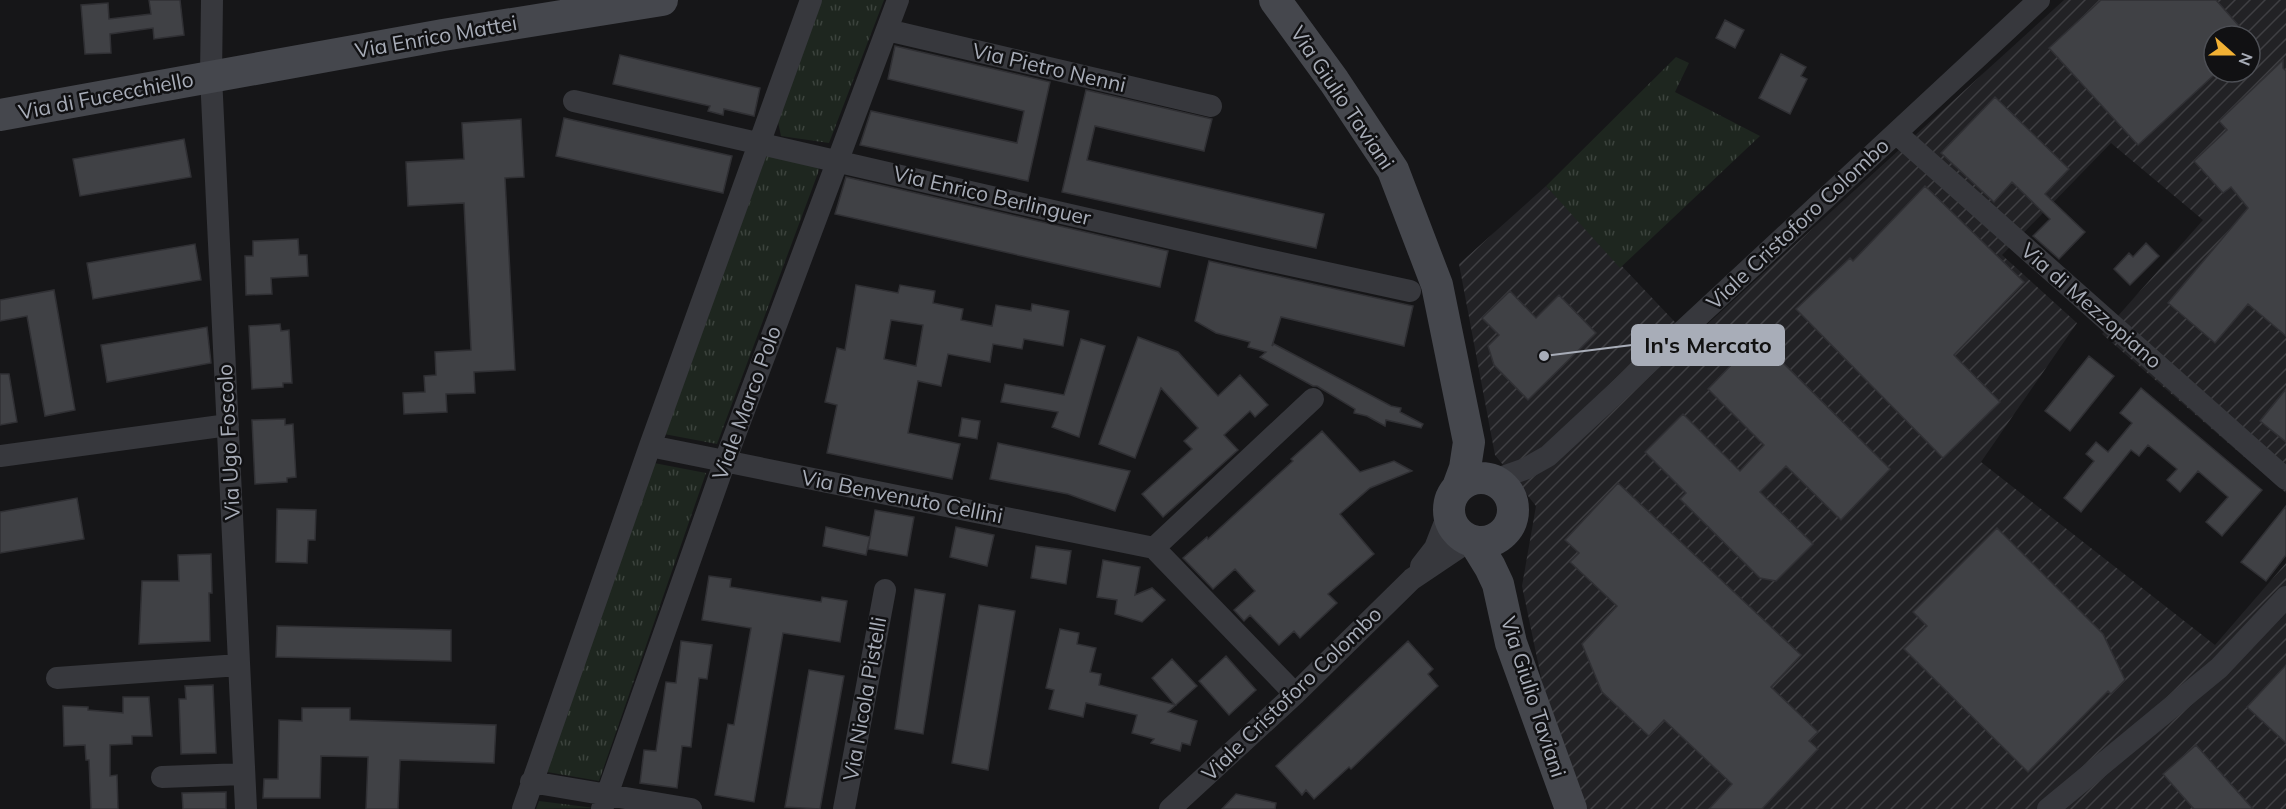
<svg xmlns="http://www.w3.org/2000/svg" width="2286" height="809" font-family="Mulish,sans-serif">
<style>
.industrial{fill:url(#industrial-furrows);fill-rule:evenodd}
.grass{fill:url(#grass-tufts)}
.building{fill:#404145;stroke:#303034;stroke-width:1.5;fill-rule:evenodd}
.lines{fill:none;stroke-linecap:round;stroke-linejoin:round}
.minor{stroke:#37383d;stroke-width:22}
.secondary{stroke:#45474d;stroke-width:32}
.labels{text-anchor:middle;stroke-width:5;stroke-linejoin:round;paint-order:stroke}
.street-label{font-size:21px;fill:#a8adb8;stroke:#111113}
.leader{fill:none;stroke:#a8adb8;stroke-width:2}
.callout-dot{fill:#a8adb8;stroke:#111113;stroke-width:2}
.callout{fill:#a8adb8;stroke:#a8adb8;stroke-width:2}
.callout-label{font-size:22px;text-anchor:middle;font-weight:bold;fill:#111}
</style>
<defs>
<pattern id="industrial-furrows" width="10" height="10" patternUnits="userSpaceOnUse" patternTransform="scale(1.5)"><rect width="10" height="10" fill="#222225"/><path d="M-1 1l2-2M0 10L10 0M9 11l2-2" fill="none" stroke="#3f3f43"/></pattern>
<pattern id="grass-tufts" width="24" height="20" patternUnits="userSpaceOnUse" patternTransform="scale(1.5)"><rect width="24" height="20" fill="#1e261f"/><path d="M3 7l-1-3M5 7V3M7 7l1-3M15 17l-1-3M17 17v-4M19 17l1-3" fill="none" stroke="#3c433d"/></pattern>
</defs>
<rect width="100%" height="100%" fill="#161618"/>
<path class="industrial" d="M2064,0H2286V493L2102,334L2203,220L2111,143L2002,255L2077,323L1981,462L2215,645L2286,563V809H1582L1551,725L1522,586L1536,506L1495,455L1459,264L1546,186L1691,339ZM2214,36H2250V72H2214Z"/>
<path class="grass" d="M821,0H884L829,143L781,136L778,122Z
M1676,57L1689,63L1675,92L1760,136L1620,268L1546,186Z
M767,154L819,168L818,173L717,444L664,434Z
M654,463L706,473L599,781L547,772Z
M539,801L595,808L536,809Z"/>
<path class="building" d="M149,0H180L184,35L154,39L153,28L110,34L111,53L85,54L81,5L108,3L109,19L151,14Z
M2101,0H2216L2248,36H2214V75L2138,145L2049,48Z
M1725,20L1744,30L1735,48L1716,38Z
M895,46L1050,82L1028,181L860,145L871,111L1017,143L1024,111L888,79Z
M1781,54L1806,67L1801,76L1807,79L1790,114L1759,98Z
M620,55L760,88L754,116L724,109L723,115L708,111L710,106L613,84Z
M2283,60V68L2286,71V336L2248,304L2215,343L2168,303L2248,208L2231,187L2223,193L2194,161L2227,130L2219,121Z
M1086,90L1212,119L1204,151L1095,126L1087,160L1324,214L1316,248L1062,192Z
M1995,97L2069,169L2045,194L2085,232L2059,259L2033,236L2050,219L2012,182L1994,202L1941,153Z
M564,118L732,156L723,193L556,156Z
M521,119L524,177L505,178L515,370L474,372L475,393L446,394L447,412L404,414L403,393L425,392L424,376L436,375L435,352L471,350L464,203L408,206L406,162L464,159L462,123Z
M184,139L191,177L80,196L73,159Z
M846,177L1168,251L1160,287L835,214Z
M1925,186L2024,282L1954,355L2000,402L1943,458L1796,309L1850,258L1853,261Z
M298,239L299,255H307L308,276L271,278L272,294L246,295L245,256H253V241Z
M2146,243L2159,256L2130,285L2114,269L2129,253L2133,257Z
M195,244L201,280L93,299L87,263Z
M1209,261L1413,306L1404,346L1281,317L1272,346L1274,344L1391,406L1401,408L1400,412L1423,424L1421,428L1386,420L1385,426L1367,416L1354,413L1355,409L1317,386H1313L1260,357L1266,352L1248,347L1250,342L1216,333L1195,321Z
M856,285L898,293L900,285L935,291L933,303L963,309L961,320L992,326L996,305L1031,311L1032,304L1069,311L1063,346L1024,339L1022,349L993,344L990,362L948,354L941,386L918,381L908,433L960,444L952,479L827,453L837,405L825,402L837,348L845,350ZM891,320L923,325L916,366L884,359Z
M54,290L75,410L45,416L27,316L0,321V300Z
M1510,291L1536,318L1559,295L1596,333L1528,400L1494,365L1488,346L1499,335L1482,318Z
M280,324L281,331L289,330L292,383H283V387L252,389L249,326Z
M207,327L211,363L107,382L101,345Z
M1138,337L1178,352L1218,396L1240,375L1268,405L1255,417L1250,411L1224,435L1238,450L1163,517L1142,494L1192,449L1184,441L1198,428L1161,388L1135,458L1099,444Z
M1081,339L1105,346L1079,437L1052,427L1058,412L1001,402L1005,384L1064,395Z
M1760,340L1890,469L1841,520L1786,466L1760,492L1813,544L1776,581L1760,578L1680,499L1686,493L1645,452L1683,414L1740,471L1764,445L1708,389L1739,357L1741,360Z
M2089,356L2114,376L2070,431L2045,411Z
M0,374H9L17,422L0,425Z
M2141,388L2262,490L2222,536L2206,522L2228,497L2198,471L2180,492L2167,480L2177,469L2148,445L2139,456L2131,450L2081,512L2064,498L2094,461L2086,454L2096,442L2108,452L2132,423L2120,413Z
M2286,389V442L2260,421Z
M962,418L980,421L977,439L959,436Z
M285,419V425L293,424L296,477L287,478V482L255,484L252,420Z
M1322,431L1360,472L1394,461L1412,471L1370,488L1340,514L1374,554L1328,594L1337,603L1300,638L1294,631L1279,645L1250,615L1244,621L1234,610L1255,591L1235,569L1213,589L1183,558L1207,537L1208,539L1293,461L1291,459Z
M998,443L1130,471L1115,511L1068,494L990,479Z
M1618,483L1801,655L1771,687L1818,732L1809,741L1818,749L1762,809H1709L1732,784L1664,720L1649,736L1602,692L1582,644L1617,606L1570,562L1579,553L1565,540Z
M77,498L84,539L0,553V512Z
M2286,506V555L2266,581L2241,562Z
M277,509L316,510L315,540H308L307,563L276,562Z
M875,510L914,517L907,556L868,549Z
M826,527L870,537L866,555L823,546Z
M956,527L994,535L987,566L950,557Z
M1997,528L2103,634L2125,680L2111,694L2108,691L2028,772L1904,649L1927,626L1913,612Z
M1036,546L1071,551L1066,584L1031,578Z
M211,554L212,593H209L210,641L139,644L142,581H179L178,555Z
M1103,560L1140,567L1135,595L1152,588L1165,600L1142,622L1115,614L1117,600L1097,597Z
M709,576L731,579L730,587L821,602L822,597L847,601L840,642L783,633L754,802L715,795L728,724L734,725L751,628L702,620Z
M915,589L945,594L923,734L895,729Z
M979,605L1015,611L988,770L952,763Z
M277,626L451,630V661L276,657Z
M1060,629L1079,633L1077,644L1096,648L1090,672L1101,674L1099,685L1175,705L1152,678L1172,659L1197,686L1168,712L1197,721L1190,745L1182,743L1180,751L1151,743L1154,739L1132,733L1137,715L1086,703L1083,717L1049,709L1054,690L1046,688Z
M681,641L712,645L707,679L699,678L691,747L682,746L677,788L640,783L644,750L656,751L666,682L676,683Z
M1408,641L1433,669L1428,674L1438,686L1351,769L1349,767L1314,799L1306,790L1302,795L1276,766Z
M1226,656L1256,690L1229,715L1199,681Z
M2286,665V743L2247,707Z
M809,670L844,676L820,809L785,807Z
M213,685L216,753L181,754L179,699H186L185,686Z
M123,697H149L152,736H132V744L110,745V776L117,775L118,809H91L89,760H86L85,745L64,746L63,706L88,707V710L123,713Z
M302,708H350V720L496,725L494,763L400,760L398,809H366L368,757L321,756L320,798H263L264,779H278L279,720L302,721Z
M2196,745L2253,809H2194L2163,774Z
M226,792V809H183L182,793Z
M1236,794L1276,803L1275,809H1222Z"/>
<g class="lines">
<path class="minor" d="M212,0L211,76L246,809
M887,30L1211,106
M574,101L1258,258L1410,291
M1896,133L2286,479
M650,446L1154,548L1295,694
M0,456L228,425
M1494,480L1525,469L1548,456L2039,0
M1154,548L1313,399
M1421,566L1435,548L1449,512
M57,678L239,665
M162,777L244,774
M531,782L691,809
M523,809L650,446L811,0
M602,809L725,461L898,0
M844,809L885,590
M1170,809L1295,694L1412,579L1470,540
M2048,809L2219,668L2286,597"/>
<path class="secondary" d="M1275,0L1334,81L1393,170L1437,285L1469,442L1465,468L1458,487
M0,115L443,35L662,0
M1449 510a32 32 0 1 1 64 0a32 32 0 1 1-64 0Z
M1474,541L1490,567L1498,584L1511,643L1571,809"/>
</g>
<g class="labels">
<g class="street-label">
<text transform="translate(436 37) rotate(-10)" y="7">Via Enrico Mattei</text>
<text transform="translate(1049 68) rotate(13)" y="7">Via Pietro Nenni</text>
<text transform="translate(106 96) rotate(-11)" y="7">Via di Fucecchiello</text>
<text transform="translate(1342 98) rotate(56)" y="7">Via Giulio Taviani</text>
<text transform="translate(992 196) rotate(13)" y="7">Via Enrico Berlinguer</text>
<text transform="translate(1798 224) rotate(-43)" y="7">Viale Cristoforo Colombo</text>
<text transform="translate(2091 306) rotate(41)" y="7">Via di Mezzopiano</text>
<text transform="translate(747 403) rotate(-70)" y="7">Viale Marco Polo</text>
<text transform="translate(229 442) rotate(-93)" y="7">Via Ugo Foscolo</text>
<text transform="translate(902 497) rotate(11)" y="7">Via Benvenuto Cellini</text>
<text transform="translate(1292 694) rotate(-44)" y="7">Viale Cristoforo Colombo</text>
<text transform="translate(1533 697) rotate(72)" y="7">Via Giulio Taviani</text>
<text transform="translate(865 699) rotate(-80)" y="7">Via Nicola Pistelli</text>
</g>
</g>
<path class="leader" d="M1544 356L1632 345"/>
<circle class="callout-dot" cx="1544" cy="356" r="6"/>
<rect class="callout" x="1632" y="325" width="152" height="40" rx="6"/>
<g class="callout-label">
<text x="1708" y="353">In's Mercato</text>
</g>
<g transform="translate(2232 54) rotate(111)"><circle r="28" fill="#111113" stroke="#4d4f55" stroke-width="1.5"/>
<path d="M0-4.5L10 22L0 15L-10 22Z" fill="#f2b134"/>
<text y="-9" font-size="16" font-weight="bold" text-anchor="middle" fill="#a8adb8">N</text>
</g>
</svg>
